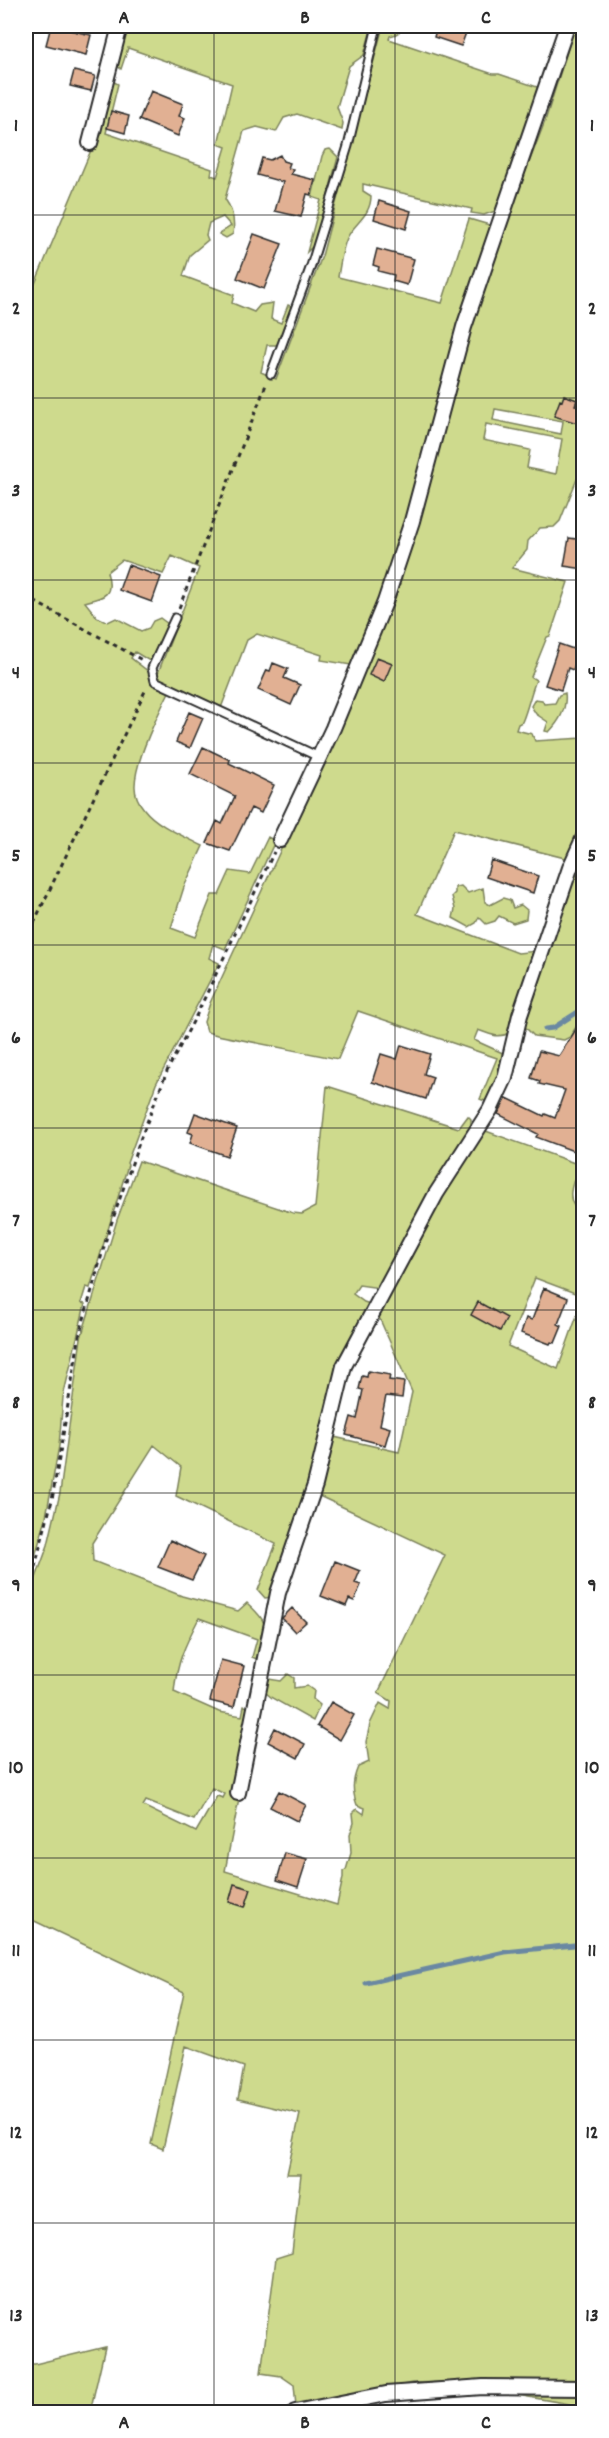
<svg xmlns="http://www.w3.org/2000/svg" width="609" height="2438" font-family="Dekko,sans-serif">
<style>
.green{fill:#ceda8d;stroke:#7c825c;stroke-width:1.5;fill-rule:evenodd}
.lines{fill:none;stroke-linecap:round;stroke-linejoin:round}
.stream{stroke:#6a88a2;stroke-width:5}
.building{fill:#e1b093;stroke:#2b2b2b;stroke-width:1.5}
.lane-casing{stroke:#2b2b2b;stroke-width:11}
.street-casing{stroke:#2b2b2b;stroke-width:18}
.path{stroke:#2b2b2b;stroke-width:3;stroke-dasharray:4.5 4.5;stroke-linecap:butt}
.lane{stroke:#fff;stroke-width:7}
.street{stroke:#fff;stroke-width:14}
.grid{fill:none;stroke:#2b2b2b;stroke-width:1.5;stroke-opacity:0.55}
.neatline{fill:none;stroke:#2b2b2b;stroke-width:2}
.grid-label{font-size:20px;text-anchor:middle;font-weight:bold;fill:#2b2b2b}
</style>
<rect width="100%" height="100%" fill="#fff"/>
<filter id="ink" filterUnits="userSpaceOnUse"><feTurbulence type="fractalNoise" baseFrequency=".0167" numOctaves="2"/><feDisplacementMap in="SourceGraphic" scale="12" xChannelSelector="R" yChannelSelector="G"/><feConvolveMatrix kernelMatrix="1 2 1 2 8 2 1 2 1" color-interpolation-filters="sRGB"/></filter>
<g filter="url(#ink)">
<path class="green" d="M125,26H372L364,55L349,66L337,107L343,123L342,130L297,114L284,118L276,132L257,127L244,131L225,199C233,210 235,221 233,234L226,238L219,234L231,226L223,217L209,223L206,235L208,240L190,255L183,276L234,295L232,303L254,312L260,305L273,303L271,319L281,323L288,305L293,307L281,342L276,345H267L261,372L276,379L322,256L383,26H403C401,32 396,35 390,36L389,39L493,74H499L543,89L498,210L484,215L471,213L472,209L363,184V191L371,196C371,216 354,223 347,238C342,249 340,265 338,277L442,303L469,219L493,226L382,598L354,663L351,665L321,660L322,655L257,634L247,640L221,708L172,686C160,710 134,762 135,787C135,795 139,803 144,809C157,826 184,836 203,846L184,887L171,928L195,937L212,895H219L230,871L250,874L268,837L275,841L225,949L213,944L209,958L219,963L156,1084L127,1163L128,1165L90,1288L86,1287L81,1303L85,1304L63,1397L59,1446L45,1522L26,1587V305L99,131L111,80L118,84L106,133L212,169L211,175L217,177L226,147L218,144L232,84L128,48L121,69L115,64ZM172,556L199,568L154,683L149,672L131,658L135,652L148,660L152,661L168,624L160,618L153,621L149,628L141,631L116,618L108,622L97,617L85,602C105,597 114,595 107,572L122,560L163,574Z
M575,26H583L584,381L580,392L583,394L584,443L580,446L583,456V480L577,479L560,521L554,527L540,528L528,541L527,550L512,568L568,582L550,636L547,637L531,677L536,680C530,695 528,708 522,722L518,724L516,730L532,734L535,741L583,738V826L569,859L454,830L417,914L518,953L536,951L511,1032C499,1039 491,1035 478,1030L474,1040L507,1055L493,1093L485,1101L480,1099L497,1058L358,1011L338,1059L217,1035L207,1032L204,1022L210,1003L282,847L284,848L293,829L291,825L372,644L487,272L545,121ZM495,409L563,421L561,434L493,420ZM486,424L562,439L556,474L527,468L530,450L483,440Z
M330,149L338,157L315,244L307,252L321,200L312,197L322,156L325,150Z
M565,693C567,708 559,722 549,732L545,731L548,722L536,714L531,706L535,699L542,700L544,704L555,703L559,695Z
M583,841V1023L579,1022L570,1037L564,1040L534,1036L522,1024Z
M461,886L468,893L483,888L485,902L490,905L503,898L510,900L513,908L521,905L527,910L526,919L513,923L499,916L495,921L486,924L479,917L476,923L469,927L453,918L455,909L452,896L455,893V887Z
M327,1086L459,1128L468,1116L471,1119V1131L380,1288L359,1285L353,1294L364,1302L373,1305L323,1441L272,1597L265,1598L258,1590L276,1544L176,1496L181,1467L154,1445L92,1543L93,1561L182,1596L238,1611L247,1603C272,1625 266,1628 259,1660L252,1657L257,1639L199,1618C185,1645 177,1662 174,1692L219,1712L242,1716L244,1706L251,1707L240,1794L225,1871L337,1905L343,1878V1871L346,1870L351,1853L350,1834L354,1823L353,1813L357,1809L364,1814L365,1808L357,1805C352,1791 352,1781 358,1767L369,1762L366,1742L370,1724L380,1703L390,1709L391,1701L378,1693L445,1555L315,1494L334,1437L399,1452L412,1392L378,1315L406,1267L434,1211L483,1130L580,1165C573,1181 562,1203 583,1213V1301V1296L535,1278L508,1346L558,1369L579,1310H583V2412H569V2404L443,2382L412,2383L296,2406L294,2385L281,2376L261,2373L276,2258L292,2253L301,2174H287L300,2114L238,2099L244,2067L186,2046L163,2149L151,2144L184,1992L26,1917V1593L30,1594L48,1545L60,1493L81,1338L117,1220L139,1161L293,1213L302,1214L315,1207ZM212,1788L225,1794L223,1798L217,1796L196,1832L143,1806L146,1801L194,1820Z
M288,1674L294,1678V1688L307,1686L314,1691L313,1699L320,1705L313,1721L272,1698L265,1692L269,1679L281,1681Z
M105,2347L90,2412H26V2364H35Z"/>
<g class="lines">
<path class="stream" d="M545,1029L553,1028L584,1008
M366,1983L505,1952L584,1944"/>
</g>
<path class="building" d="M51,26L91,35L86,55L46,45Z
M437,26H454L467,30L461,46L434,37Z
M74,71L95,76L91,91L70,86Z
M151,91L183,104L179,116L185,118L178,136L139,120Z
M111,111L129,116L125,133L107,128Z
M280,155L283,161L290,163L288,168L293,169L291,174L315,180L311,195L307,194L301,217L275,211L283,182L257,175L262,158L270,160Z
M379,201L411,211L406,229L374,219Z
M254,234L282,244L264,289L237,278Z
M377,249L414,259L407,285L393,281L394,275L378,271L379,267L373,265Z
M564,395L577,400L575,405L584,407V425L554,416L560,400L562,401Z
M569,538L584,540V569L564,566Z
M128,565L161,577L152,602L119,590Z
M559,644L579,651L573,670L568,668L561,690L545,685Z
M377,657L392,663L384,682L369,675Z
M273,663L288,669L284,678L300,685L291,705L258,690L267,670L270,671Z
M189,712L203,718L190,748L176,742Z
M203,747L230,760L229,763L274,785L261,813L251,808L230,851L207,843L217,821L222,824L235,796L190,774Z
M491,860L538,876L533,893L486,877Z
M584,1017V1130L576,1152L536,1137L538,1134L498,1114L507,1098L544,1116L545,1114L555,1118L565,1090L539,1084L540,1081L531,1078L539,1051L559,1056Z
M401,1045L430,1054L424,1074L433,1077L426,1099L372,1082L381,1054L397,1059Z
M195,1113L237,1128L227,1156L190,1143L193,1134L188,1132Z
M544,1288L568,1298L558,1324L562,1326L555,1343L551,1342L550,1344L521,1333L526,1318L532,1320Z
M478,1302L507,1318L500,1331L471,1315Z
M368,1371L390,1375L389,1380L404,1382L402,1398L386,1396L380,1425L390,1428L385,1445L346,1435L351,1417L357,1419L363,1390L359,1389L362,1376L367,1377Z
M170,1540L204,1556L192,1580L158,1567Z
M335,1561L360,1571L355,1583L361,1585L354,1601L349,1599L346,1606L321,1596Z
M292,1608L306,1622L295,1632L282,1618Z
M221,1660L244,1666L234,1707L210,1701Z
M331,1702L354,1715L340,1740L317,1726Z
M275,1728L305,1744L298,1758L268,1742Z
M279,1791L306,1805L297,1821L270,1807Z
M285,1853L307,1859L298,1887L277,1880Z
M234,1884L251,1889L245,1907L229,1902Z"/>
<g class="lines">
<defs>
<path id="lane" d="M271,374L311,266L348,146L377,26
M175,618L152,668L155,681L319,757"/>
<path id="street" d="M90,143L120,26
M280,840L333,728L385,602L412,521L464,327L567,26
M238,1793L278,1593L315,1485L344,1366L436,1194L490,1110L505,1078L520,1015L570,868L584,837
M295,2412L386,2394L483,2387L584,2388"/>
</defs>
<use href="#lane" class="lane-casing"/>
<use href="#street" class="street-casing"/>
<path class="path" d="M26,597L142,660
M179,608L267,382
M26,939L146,689
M26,1602L52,1500L80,1333L107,1236L140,1140L168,1069L197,1014L274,852"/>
<use href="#lane" class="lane"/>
<use href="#street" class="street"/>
</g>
</g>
<path class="grid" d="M214,26V2412M395,26V2412M26,215H584M26,398H584M26,580H584M26,763H584M26,945H584M26,1128H584M26,1310H584M26,1493H584M26,1675H584M26,1858H584M26,2040H584M26,2223H584"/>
<rect width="609" height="2438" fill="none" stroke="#fff" stroke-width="66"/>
<rect x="33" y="33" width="543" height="2372" class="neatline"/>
<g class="grid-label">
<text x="124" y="23">A</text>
<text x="305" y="23">B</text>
<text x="486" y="23">C</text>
<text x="16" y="131">1</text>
<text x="592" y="131">1</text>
<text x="16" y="314">2</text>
<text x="592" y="314">2</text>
<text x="16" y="496">3</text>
<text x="592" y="496">3</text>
<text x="16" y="678">4</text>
<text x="592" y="678">4</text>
<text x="16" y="861">5</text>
<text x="592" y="861">5</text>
<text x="16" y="1043">6</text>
<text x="592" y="1043">6</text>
<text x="16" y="1226">7</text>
<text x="592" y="1226">7</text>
<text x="16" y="1408">8</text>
<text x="592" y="1408">8</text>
<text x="16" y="1591">9</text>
<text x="592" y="1591">9</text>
<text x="16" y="1773">10</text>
<text x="592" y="1773">10</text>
<text x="16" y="1956">11</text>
<text x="592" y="1956">11</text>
<text x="16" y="2138">12</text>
<text x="592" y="2138">12</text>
<text x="16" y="2321">13</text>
<text x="592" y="2321">13</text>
<text x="124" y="2428">A</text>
<text x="305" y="2428">B</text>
<text x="486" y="2428">C</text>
</g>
</svg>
